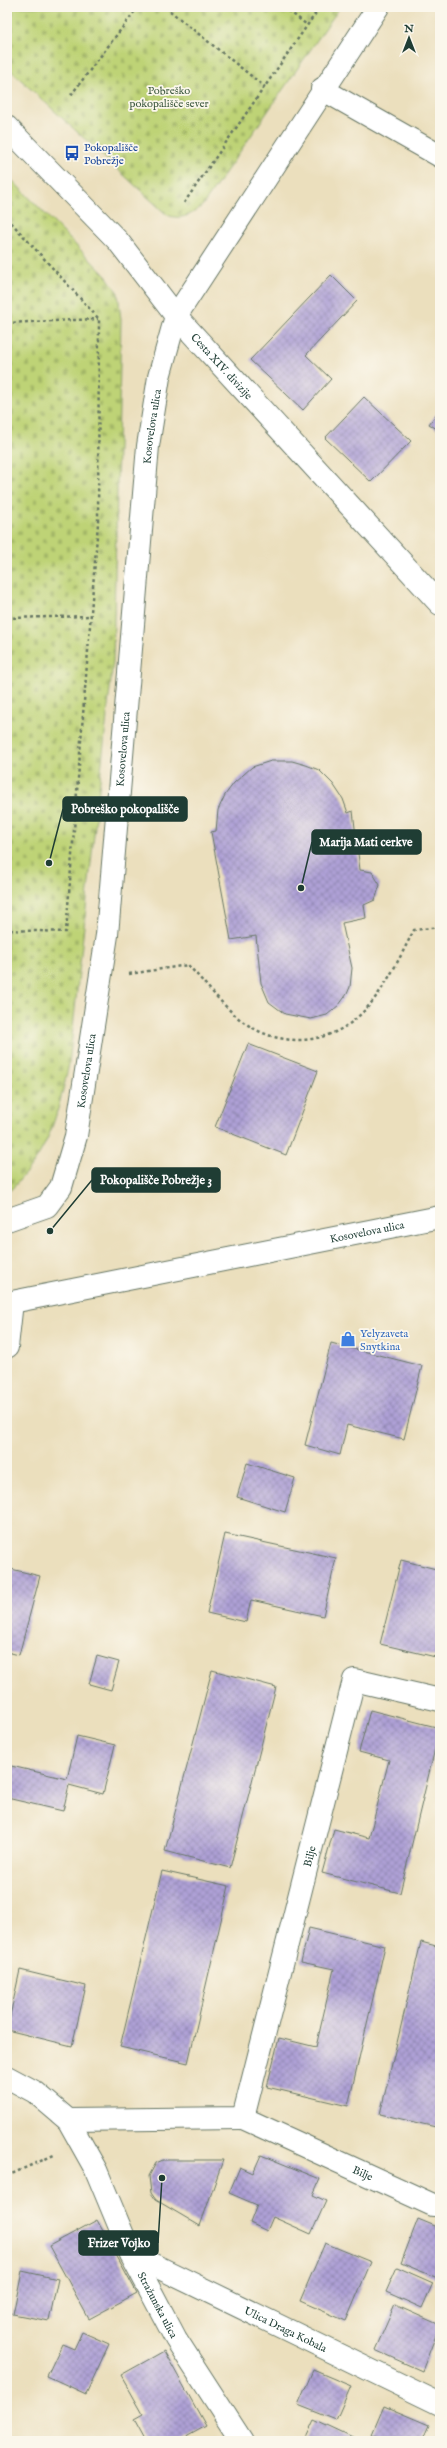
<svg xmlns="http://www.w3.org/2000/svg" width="447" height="2448" font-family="'IM FELL English',serif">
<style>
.cemetery{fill:url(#cemetery-stones);stroke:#6e8855}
.building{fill:url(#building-cross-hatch)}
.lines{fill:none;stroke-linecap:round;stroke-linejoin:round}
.minor-casing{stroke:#667664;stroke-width:24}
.tertiary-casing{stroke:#667664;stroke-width:24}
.path{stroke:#667664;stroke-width:2.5;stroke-dasharray:3 3;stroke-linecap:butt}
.minor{stroke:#fff;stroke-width:22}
.tertiary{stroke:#fff;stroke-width:22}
.labels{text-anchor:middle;stroke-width:3.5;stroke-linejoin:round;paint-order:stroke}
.park-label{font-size:11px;fill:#3f5b41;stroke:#fbf7ec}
.transit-label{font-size:11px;fill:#164399;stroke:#fbf7ec;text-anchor:start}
.street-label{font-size:11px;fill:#1f3d34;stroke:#fbf7ec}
.shop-label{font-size:11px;fill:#366cbe;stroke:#fbf7ec;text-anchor:start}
.leader{fill:none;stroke:#1f3d34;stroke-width:1.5}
.callout-dot{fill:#1f3d34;stroke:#fbf7ec;stroke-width:1.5}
.callout{fill:#1f3d34;stroke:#1f3d34;stroke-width:1.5}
.callout-label{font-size:12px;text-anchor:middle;font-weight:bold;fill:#fff}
</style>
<defs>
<pattern id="cemetery-stones" width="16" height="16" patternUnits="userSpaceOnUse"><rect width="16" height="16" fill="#bed376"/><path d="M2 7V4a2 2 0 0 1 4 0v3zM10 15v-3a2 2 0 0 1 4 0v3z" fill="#a3b667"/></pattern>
<pattern id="building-cross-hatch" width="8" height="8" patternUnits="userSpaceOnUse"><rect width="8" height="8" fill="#aea0d6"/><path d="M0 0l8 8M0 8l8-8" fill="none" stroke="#8d84ae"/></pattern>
</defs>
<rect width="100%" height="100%" fill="#fbf7ec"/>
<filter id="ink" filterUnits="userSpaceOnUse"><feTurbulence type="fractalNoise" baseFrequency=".025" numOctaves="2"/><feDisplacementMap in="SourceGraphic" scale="8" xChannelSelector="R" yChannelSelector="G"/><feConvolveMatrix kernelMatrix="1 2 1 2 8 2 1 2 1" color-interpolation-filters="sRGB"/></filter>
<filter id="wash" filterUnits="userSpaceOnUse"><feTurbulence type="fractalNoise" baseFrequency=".012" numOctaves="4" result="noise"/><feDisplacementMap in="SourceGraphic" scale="16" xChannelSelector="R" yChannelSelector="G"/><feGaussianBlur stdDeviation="0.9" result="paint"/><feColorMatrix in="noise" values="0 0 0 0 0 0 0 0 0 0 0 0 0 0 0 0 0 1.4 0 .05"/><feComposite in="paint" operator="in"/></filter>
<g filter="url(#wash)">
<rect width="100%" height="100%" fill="#ebdfbd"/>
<path class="cemetery" d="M7,7H340L203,205C193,214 182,221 167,215L7,67Z
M7,175L107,277L118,293L121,320L113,661L69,1064C59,1106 52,1145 22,1177C18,1182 13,1189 7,1192Z"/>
<g id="blocks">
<path class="building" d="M331,275L357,301L306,355L331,379L303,410L250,360Z
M364,397L411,441L371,482L325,438Z
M440,409V431L429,424Z
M271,761H292L306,765L319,770L333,784L343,799L348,813L353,811L360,870L372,872L380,885L375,900L364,905L366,918L342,923L352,968L350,987L347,994L339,1005L327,1015L311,1019L285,1014L269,1002L261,983L256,936L231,940L211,832L216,831L218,810L225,795L234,783L252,767Z
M248,1044L318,1071L286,1155L215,1127Z
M331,1343L422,1366L404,1439L347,1425L340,1455L305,1445Z
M247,1463L295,1478L285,1512L237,1497Z
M225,1534L336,1558L323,1616L251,1600L246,1622L207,1613Z
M401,1560L440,1570V1658L380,1644Z
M7,1568L40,1576L19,1655L7,1652Z
M97,1656L119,1662L111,1690L89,1684Z
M212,1670L276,1687L230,1868L165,1851Z
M370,1710L440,1728L400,1893L322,1873L334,1829L369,1838L389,1760L359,1752Z
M77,1736L115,1745L103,1794L69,1785L63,1811L7,1798V1765L67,1779Z
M162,1871L229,1886L188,2063L120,2047Z
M309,1928L385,1946L348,2106L267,2087L279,2038L316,2047L334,1969L301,1962Z
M421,1942L440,1947V2128L380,2114Z
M20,1970L86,1986L72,2046L7,2030Z
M261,2155L320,2179L313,2195L326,2201L311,2234L273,2217L267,2231L250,2223L257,2205L229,2193L240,2167L253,2173Z
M163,2160H223L200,2226L156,2200L151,2193L149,2176L156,2163Z
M418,2219L440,2228V2279L401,2263Z
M97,2220L137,2293L89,2319L49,2246Z
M325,2243L371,2262L346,2321L300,2301Z
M397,2267L433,2283L422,2308L386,2292Z
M22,2271L58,2279L49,2321L13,2314Z
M395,2305L440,2325L422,2371L375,2350Z
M82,2332L109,2344L86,2394L47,2376L62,2344L74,2349Z
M164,2351L206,2426L179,2441H146L134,2419L143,2414L121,2375Z
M313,2370L351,2386L336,2420L298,2405Z
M384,2406L429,2425L422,2441H388L372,2434Z
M314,2420L359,2441H304Z"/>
</g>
</g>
<g filter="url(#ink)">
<use href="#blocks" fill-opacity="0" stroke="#667664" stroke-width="1"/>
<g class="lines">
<defs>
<g id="minor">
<path d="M322,89L440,156"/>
<path id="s1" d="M7,127L118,241L176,316L440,604"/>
<path id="s2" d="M7,1220L47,1206L61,1187L76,1136L107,935L148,446L159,377L176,316L378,7"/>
<path d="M7,1347L12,1302"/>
<path id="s3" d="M7,2077L35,2092L68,2120L96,2170L131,2254L176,2339L242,2441"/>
<path id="s4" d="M243,2118L433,2205H440"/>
<path id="s5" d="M68,2120L243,2118L354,1680L440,1700"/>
<path id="s6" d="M131,2254L440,2404"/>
</g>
<g id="tertiary">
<path id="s7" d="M7,1303L440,1217"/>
</g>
</defs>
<use href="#minor" class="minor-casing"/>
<use href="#tertiary" class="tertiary-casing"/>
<path class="path" d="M165,7L265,87
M284,7L307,25
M71,95L138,7
M184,203L320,7
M7,218L99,319L98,523L66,932L7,930
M7,323L98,319
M7,618L91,616
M129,974L188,965C204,982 219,1001 236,1016C253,1031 275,1040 297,1040C363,1040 388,980 414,930L440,927
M7,2176L54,2155"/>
<use href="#minor" class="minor"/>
<use href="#tertiary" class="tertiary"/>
</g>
</g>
<defs>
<symbol id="bus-bare" viewBox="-9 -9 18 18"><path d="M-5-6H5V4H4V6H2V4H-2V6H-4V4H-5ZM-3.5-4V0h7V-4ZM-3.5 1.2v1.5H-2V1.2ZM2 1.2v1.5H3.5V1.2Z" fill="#1a4fb4" stroke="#fbf7ec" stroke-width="2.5" paint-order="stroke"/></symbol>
<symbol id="shop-bare" viewBox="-9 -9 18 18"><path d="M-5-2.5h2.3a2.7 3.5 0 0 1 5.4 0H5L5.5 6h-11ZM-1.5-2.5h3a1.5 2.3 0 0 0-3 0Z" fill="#3f7fe0" stroke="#fbf7ec" stroke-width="2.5" paint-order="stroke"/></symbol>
</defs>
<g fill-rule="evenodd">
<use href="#bus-bare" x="61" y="142" width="22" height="22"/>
<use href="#shop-bare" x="337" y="1328" width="22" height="22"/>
</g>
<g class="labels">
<g class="park-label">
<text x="169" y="94">Pobreško<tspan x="169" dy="13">pokopališče sever</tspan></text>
</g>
<g class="transit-label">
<text x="84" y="151">Pokopališče<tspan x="84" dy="13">Pobrežje</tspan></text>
</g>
<g class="street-label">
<text dy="4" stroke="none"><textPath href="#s1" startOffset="322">Cesta XIV. divizije</textPath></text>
<text dy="4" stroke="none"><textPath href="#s2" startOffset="833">Kosovelova ulica</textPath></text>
<text dy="4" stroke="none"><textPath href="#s2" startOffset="509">Kosovelova ulica</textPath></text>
<text dy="4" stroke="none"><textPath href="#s2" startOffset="185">Kosovelova ulica</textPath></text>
<text dy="4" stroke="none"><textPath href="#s7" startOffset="367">Kosovelova ulica</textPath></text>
<text dy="4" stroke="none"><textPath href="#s5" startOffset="445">Bilje</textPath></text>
<text dy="4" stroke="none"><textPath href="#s4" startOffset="132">Bilje</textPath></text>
<text dy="4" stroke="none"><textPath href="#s3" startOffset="281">Stražunska ulica</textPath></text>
<text dy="4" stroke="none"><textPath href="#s6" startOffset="172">Ulica Draga Kobala</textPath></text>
</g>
<g class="shop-label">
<text x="360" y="1337">Yelyzaveta<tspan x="360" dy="13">Snytkina</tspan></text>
</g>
</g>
<path class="leader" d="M49 863L63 809M301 888L312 842M50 1231L92 1180M162 2178L158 2243"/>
<g class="callout-dot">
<circle cx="49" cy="863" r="4"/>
<circle cx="301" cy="888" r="4"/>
<circle cx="50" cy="1231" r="4"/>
<circle cx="162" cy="2178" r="4"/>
</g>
<g class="callout">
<rect x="63" y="797" width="124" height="24" rx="4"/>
<rect x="312" y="830" width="109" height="24" rx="4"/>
<rect x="92" y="1168" width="128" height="24" rx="4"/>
<rect x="79" y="2231" width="79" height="24" rx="4"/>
</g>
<g class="callout-label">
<text x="125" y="813">Pobreško pokopališče</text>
<text x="366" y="846">Marija Mati cerkve</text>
<text x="156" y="1184">Pokopališče Pobrežje 3</text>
<text x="119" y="2247">Frizer Vojko</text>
</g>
<rect width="447" height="2448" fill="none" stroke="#fbf7ec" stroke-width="24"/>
<g transform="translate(409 38)" stroke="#fbf7ec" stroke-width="3" paint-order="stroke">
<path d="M0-3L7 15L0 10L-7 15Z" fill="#1f3d34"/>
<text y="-6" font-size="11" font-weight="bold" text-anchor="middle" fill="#1f3d34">N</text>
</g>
</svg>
